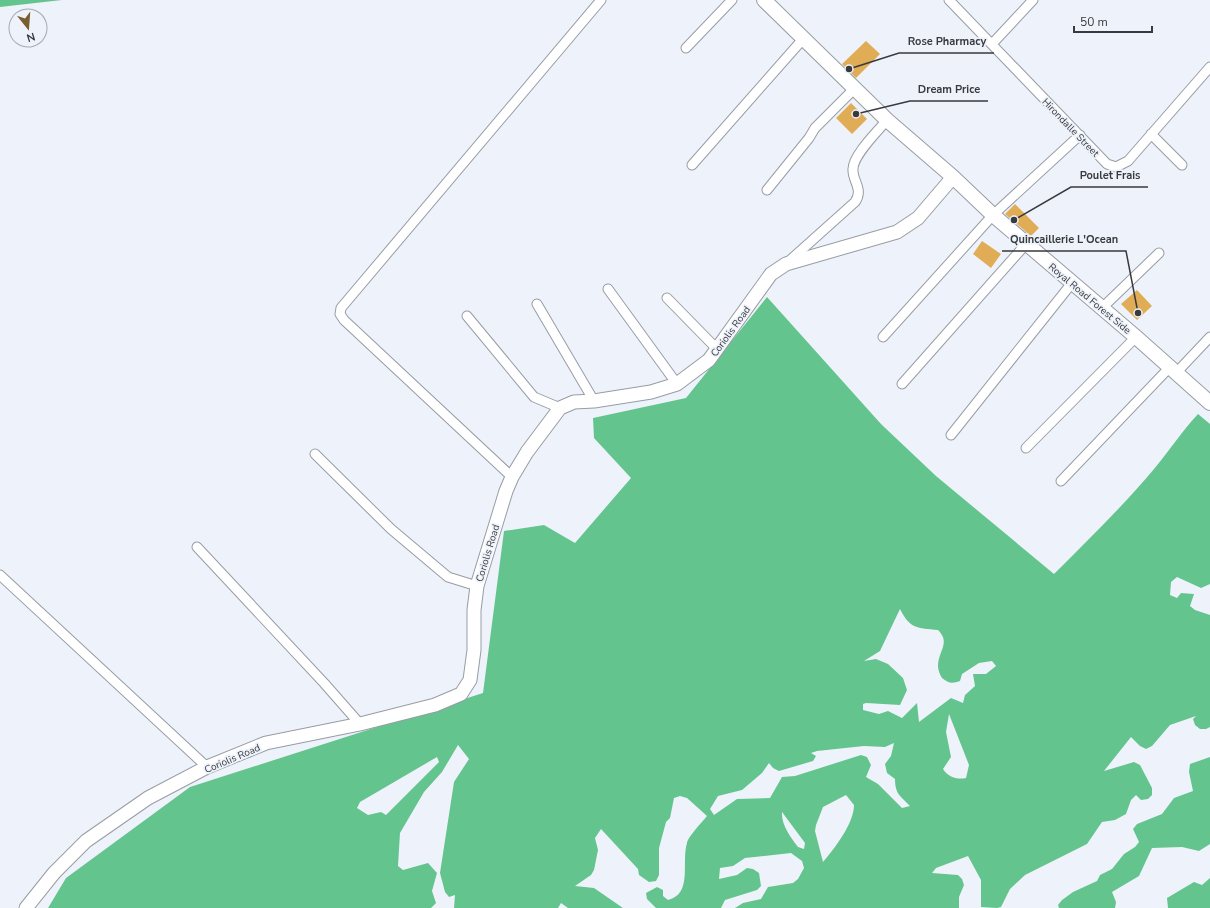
<svg xmlns="http://www.w3.org/2000/svg" width="1210" height="908" font-family="'Nunito Sans',sans-serif">
<style>
.forest{fill:#64c48e;fill-rule:evenodd}
.building{fill:#e1ac56}
.lines{fill:none;stroke-linecap:round;stroke-linejoin:round}
.street-casing{stroke:#989ca4;stroke-width:11}
.secondary-casing{stroke:#989ca4;stroke-width:15}
.primary-casing{stroke:#989ca4;stroke-width:16}
.street{stroke:#fff;stroke-width:9}
.secondary{stroke:#fff;stroke-width:13}
.primary{stroke:#fff;stroke-width:14}
.labels{text-anchor:middle;stroke-width:3.5;stroke-linejoin:round;paint-order:stroke}
.street-label{font-size:10px;fill:#383a3d;stroke:#eef3fb}
.leader{fill:none;stroke:#383a3d;stroke-width:1.5}
.callout-dot{fill:#383a3d;stroke:#eef3fb;stroke-width:1.5}
.callout-label{font-size:11px;text-anchor:middle;font-weight:bold;fill:#383a3d;stroke:#eef3fb;stroke-width:3.5;stroke-linejoin:round;paint-order:stroke}
</style>
<rect width="100%" height="100%" fill="#eef3fb"/>
<path class="forest" d="M0,0H62L0,7Z
M767,297L881,424L936,476L1054,574C1088,540 1123,506 1154,469C1169,451 1182,431 1198,414L1210,424V584L1201,588L1177,577L1171,582L1170,595L1177,598L1181,593L1194,594L1190,606L1195,610L1210,615V727L1206,729H1200L1195,725L1193,719L1196,716L1170,725L1152,746L1146,749L1140,746L1131,737L1104,771L1134,762L1140,765L1152,788V795L1148,799L1141,800L1136,795L1131,800L1126,814L1115,820L1102,822L1087,844L1025,875L1010,889L1001,907L997,908L981,907V880L968,856L936,868L932,873L958,875L962,879L964,885L959,897V908H735L743,903L761,899L768,887L793,883L798,879L804,868L802,861L791,853L745,858L733,866L720,868L719,879L737,875L747,868L753,869L759,873L761,886L757,890L725,900L721,908H656L647,899L646,893L657,887L663,890V896L668,900C693,894 681,862 687,843C688,837 702,822 707,816L687,798L680,796L674,798L670,818L666,822L659,848V875L656,881L649,882L639,875L638,869L601,829L595,838L598,850L594,870L591,875L575,886L594,888L623,908H568L561,903L558,908H454L455,895L449,897L445,892L440,873L454,782L469,759L458,745L442,772L424,792L400,833L398,866L403,870L428,863L437,873L432,891L436,903L431,908H48L66,878L190,787L483,693L504,531L544,525L575,543L631,478L594,438L593,418L686,398ZM900,609C910,629 917,628 938,630C951,643 938,651 938,666C938,670 940,675 942,678C948,683 952,684 960,681L962,674L979,663L992,661L996,666L986,674H973L975,686L965,695L963,703L951,698L919,722L917,703L902,718L888,711L879,714L863,710V704L866,703L900,705L907,690L903,678L888,664L876,659L864,661L880,651ZM949,714L969,765L966,778C957,780 948,777 943,769L951,757L946,732ZM894,743L891,756L885,764L887,773L895,779C895,795 901,796 910,806L902,808L878,784L866,777L871,765L867,757L861,755L795,776L782,777L770,798L737,799L714,815L710,809L718,796L742,790L762,773L769,763L773,768L779,771L813,761L816,756L811,753L817,751L864,746L885,747ZM437,757L439,762L386,815L381,812L368,815L357,808L360,802ZM846,795L854,805C854,823 835,848 823,862L815,831L816,825L823,807ZM782,812L805,843L804,849L798,847C790,837 781,824 782,812Z
M1210,757V844L1199,851L1182,847L1152,848L1139,876L1112,892L1116,902L1115,908H1059L1058,905L1062,900L1073,892L1097,881L1100,875L1112,869L1124,854L1135,847L1139,842L1133,829L1137,824L1162,814L1174,798L1193,791L1189,772L1190,764Z
M1210,878V908H1168L1167,898L1194,882L1202,885Z"/>
<path class="building" d="M866,41L880,54L856,78L842,64Z
M851,103L867,119L852,134L836,118Z
M1015,204L1039,228L1031,236L1005,214Z
M982,241L1001,254L991,268L973,254Z
M1137,290L1152,306L1137,320L1121,304Z"/>
<g class="lines">
<defs>
<path id="street" d="M949,0L1107,164L1116,167L1128,161L1210,67
M992,44L1033,0
M686,48L732,0
M1151,134L1182,165
M692,165L803,39
M767,190L809,138L815,128L854,89
M788,262L855,202C864,189 852,181 853,169C853,155 878,131 887,120
M608,289L677,384
M667,298L717,349
M537,304L594,401
M1102,308L1159,253
M467,316L534,397L560,408
M883,337L993,215L1080,135
M1176,373L1210,337
M902,384L1026,244
M951,435L1072,283
M1026,448L1136,337
M315,454L391,529L448,577L477,586
M512,477L344,320L340,314L341,308L601,0
M1061,481L1169,368
M197,547L324,683L360,724
M0,575L207,767"/>
<path id="secondary" d="M26,908L54,873L86,841L148,798L207,767L266,743L360,724L435,705L461,694L470,680L474,650V610L477,586L506,491L512,477L527,452L560,408L574,402L594,401L651,392L677,384L709,360L771,274L786,264L897,232L918,218L953,177"/>
<path id="primary" d="M764,0L887,120L953,177L993,215L1136,337L1210,403"/>
</defs>
<use href="#street" class="street-casing"/>
<use href="#secondary" class="secondary-casing"/>
<use href="#primary" class="primary-casing"/>
<use href="#street" class="street"/>
<use href="#secondary" class="secondary"/>
<use href="#primary" class="primary"/>
</g>
<g class="labels">
<g class="street-label">
<text transform="translate(1071 127) rotate(46)" y="4">Hirondalle Street</text>
<text transform="translate(1090 298) rotate(40)" y="4">Royal Road Forest Side</text>
<text transform="translate(730 331) rotate(-54)" y="4">Coriolis Road</text>
<text transform="translate(487 553) rotate(-73)" y="4">Coriolis Road</text>
<text transform="translate(232 758) rotate(-23)" y="4">Coriolis Road</text>
</g>
</g>
<path class="leader" d="M849 69L899 53H994M856 114L910 101H988M1014 220L1071 187H1148M1138 313L1126 251H1002"/>
<g class="callout-dot">
<circle cx="849" cy="69" r="4"/>
<circle cx="856" cy="114" r="4"/>
<circle cx="1014" cy="220" r="4"/>
<circle cx="1138" cy="313" r="4"/>
</g>
<g class="callout-label">
<text x="947" y="45">Rose Pharmacy</text>
<text x="949" y="93">Dream Price</text>
<text x="1110" y="179">Poulet Frais</text>
<text x="1064" y="243">Quincaillerie L'Ocean</text>
</g>
<g transform="translate(28 28) rotate(163)"><circle r="19" fill="#eef3fb" stroke="#a5a9af"/>
<path d="M0-3L7 15L0 10L-7 15Z" fill="#785e30"/>
<text y="-6" font-size="11" font-weight="bold" text-anchor="middle" fill="#383a3d">N</text>
</g>
<path d="M1074 26v6h78v-6" fill="none" stroke="#383a3d" stroke-width="2"/>
<text x="1080" y="26" font-size="12" fill="#383a3d" stroke="#eef3fb" stroke-width="3" paint-order="stroke">50 m</text>
</svg>
